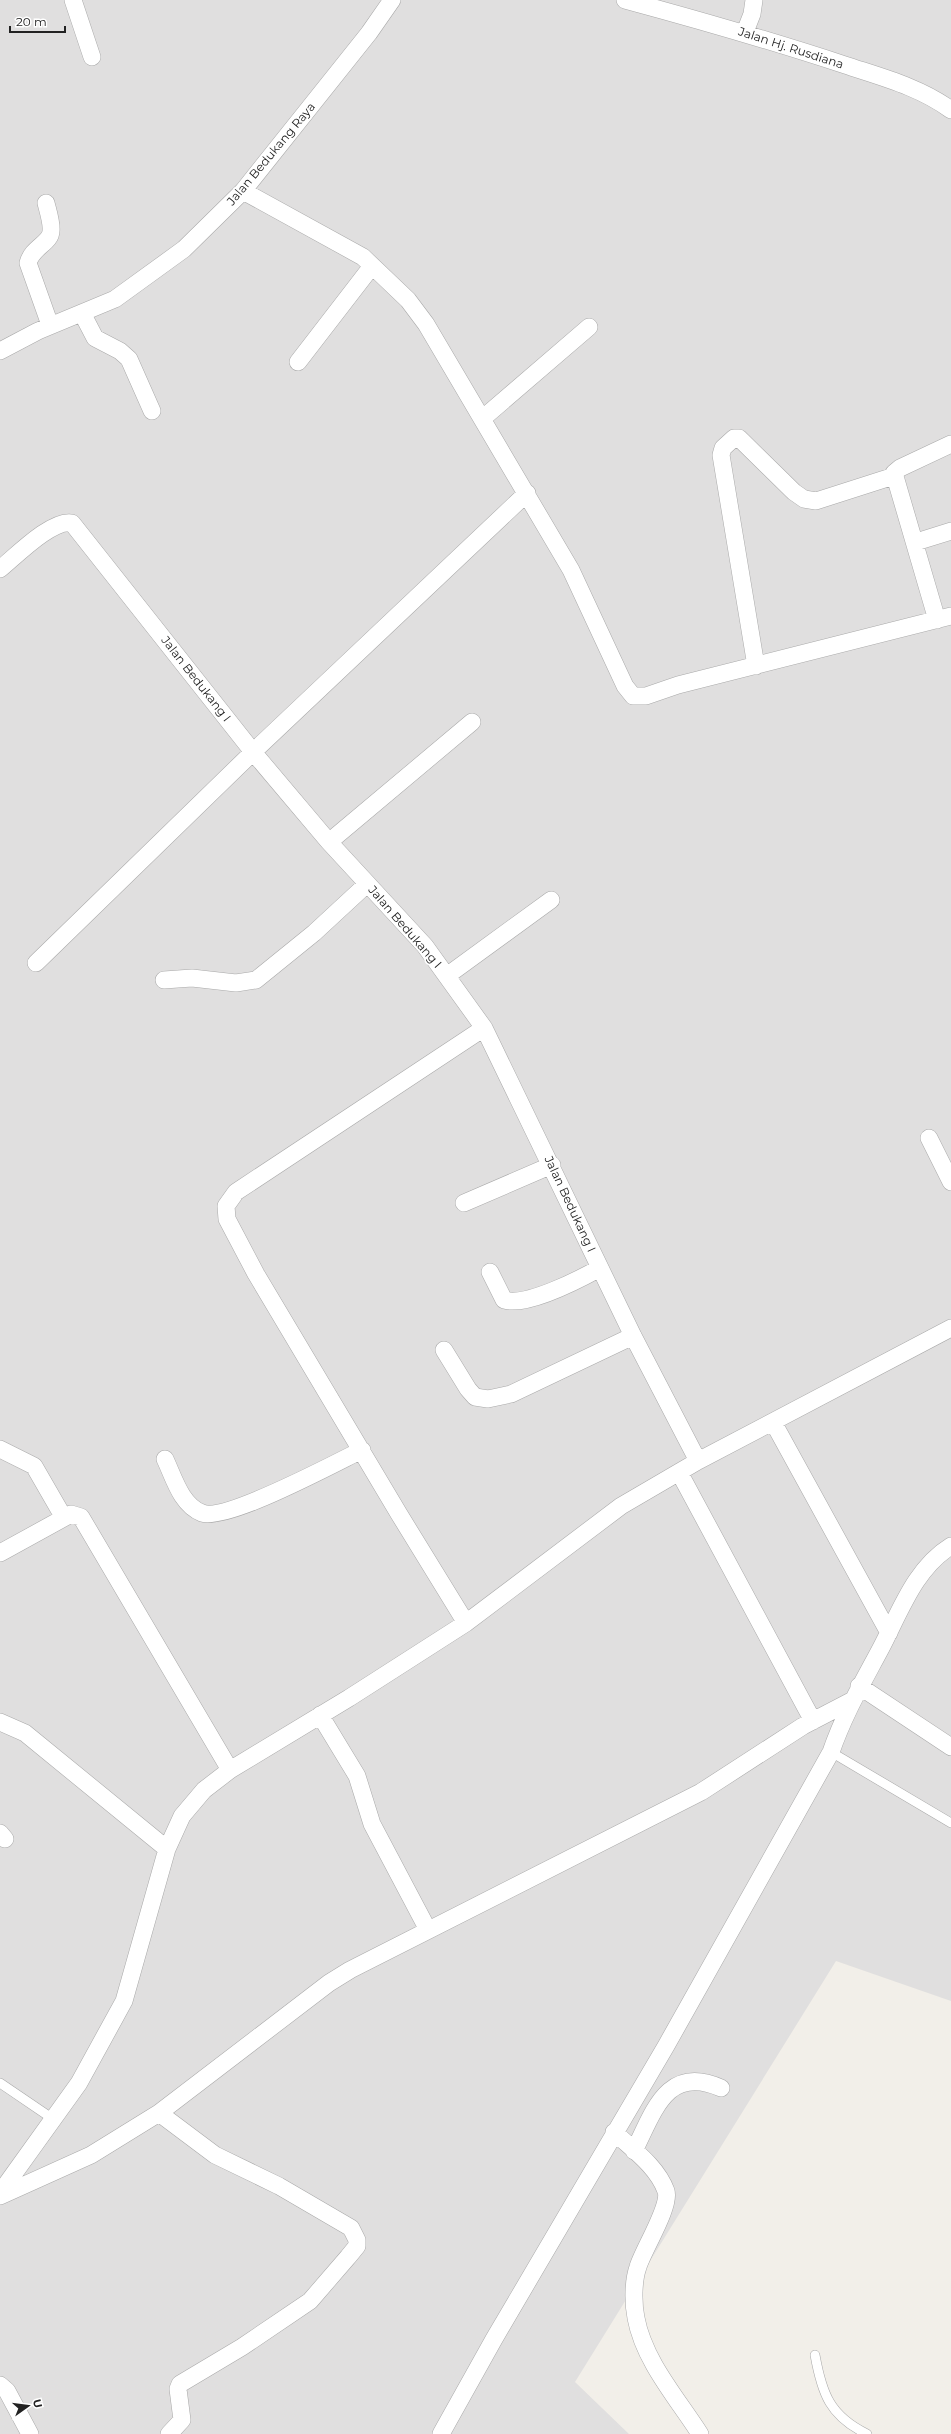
<svg xmlns="http://www.w3.org/2000/svg" width="951" height="2434" font-family="Montserrat,sans-serif">
<style>
.residential{fill:#e0dfdf}
.lines{fill:none;stroke-linecap:round;stroke-linejoin:round}
.service-casing{stroke:#a9a9a9;stroke-width:10}
.minor-casing{stroke:#a9a9a9;stroke-width:18}
.service{stroke:#fff;stroke-width:9}
.minor{stroke:#fff;stroke-width:17}
.labels{text-anchor:middle;stroke-width:3.5;stroke-linejoin:round;paint-order:stroke}
.street-label{font-size:12px;fill:#222;stroke:#fff}
</style>
<rect width="100%" height="100%" fill="#f2efe9"/>
<path class="residential" d="M0,0H951V2001L836,1961L575,2382L629,2434H0Z"/>
<g class="lines">
<defs>
<path id="service" d="M831,1752L951,1823
M0,2083L53,2119
M815,2355C822,2394 830,2416 867,2434"/>
<path id="minor" d="M73,0L92,57
M625,0C699,20 772,41 845,65C881,77 920,87 951,110
M745,32L752,14L754,0
M243,191L363,257L408,300L426,324L571,570L625,686L633,696H646L678,685L951,616
M46,203C48,211 52,223 51,231C51,243 32,247 28,263L50,325
M82,313L95,338L120,351L129,359L152,411
M0,351L38,331L115,299L184,249L243,191L369,33L392,0
M298,362L372,266
M482,419L589,327
M916,542L951,531
M0,569C16,556 52,519 72,523L253,752L329,842L425,946L484,1028L633,1336L698,1461
M937,620L894,473L900,468L951,444
M756,666L721,455L723,448L734,438H739L794,492L804,499L816,501L894,476
M329,842L472,722
M36,963L253,752L527,493
M448,975L551,900
M164,980L192,978L236,983L256,980L314,933L367,884
M929,1138L951,1182
M464,1203L552,1165
M490,1272L504,1300C526,1307 580,1279 600,1268
M444,1350L468,1389L475,1397L488,1399L511,1394L633,1336
M773,1422L889,1633
M0,1449L34,1466L64,1518
M165,1459C174,1478 181,1505 202,1513C226,1522 335,1463 362,1450
M679,1472L813,1721
M0,1553L71,1514L81,1517L230,1770
M466,1623L399,1514L256,1274L227,1219L226,1206L236,1192L484,1028
M859,1686L951,1747
M320,1715L357,1776L372,1824L428,1930
M0,1722L25,1733L167,1849
M0,1833L5,1839
M159,2113L215,2155L279,2186L351,2228L357,2240V2246L348,2257L310,2301L242,2347L180,2384L178,2389L182,2420L169,2434
M614,2132C632,2149 657,2166 666,2191C671,2206 643,2250 638,2267C633,2281 633,2303 636,2318C644,2361 677,2398 700,2434
M634,2151C654,2111 667,2064 721,2088
M0,2193L79,2083L124,2001L167,1849L182,1816L204,1790L230,1770L349,1698L466,1623L621,1506L698,1461L951,1328
M0,2196L91,2155L159,2113L329,1983L350,1970L701,1792L803,1726L851,1701
M0,2385L7,2391L30,2434
M441,2434L494,2339L666,2046L831,1752C844,1714 863,1682 881,1648C900,1612 915,1568 951,1546"/>
</defs>
<use href="#service" class="service-casing"/>
<use href="#minor" class="minor-casing"/>
<use href="#service" class="service"/>
<use href="#minor" class="minor"/>
</g>
<g class="labels">
<g class="street-label">
<text transform="translate(791 48) rotate(18)" y="4">Jalan Hj. Rusdiana</text>
<text transform="translate(271 154) rotate(-50)" y="4">Jalan Bedukang Raya</text>
<text transform="translate(196 679) rotate(52)" y="4">Jalan Bedukang I</text>
<text transform="translate(405 927) rotate(49)" y="4">Jalan Bedukang I</text>
<text transform="translate(570 1204) rotate(65)" y="4">Jalan Bedukang I</text>
</g>
</g>
<g transform="translate(28 2406) rotate(76)" stroke="#ffffff" stroke-width="3" paint-order="stroke">
<path d="M0-3L7 15L0 10L-7 15Z" fill="#222222"/>
<text y="-6" font-size="11" font-weight="bold" text-anchor="middle" fill="#222222">U</text>
</g>
<path d="M10 26v6h55v-6" fill="none" stroke="#222222" stroke-width="2"/>
<text x="16" y="26" font-size="12" fill="#222222" stroke="#ffffff" stroke-width="3" paint-order="stroke">20 m</text>
</svg>
